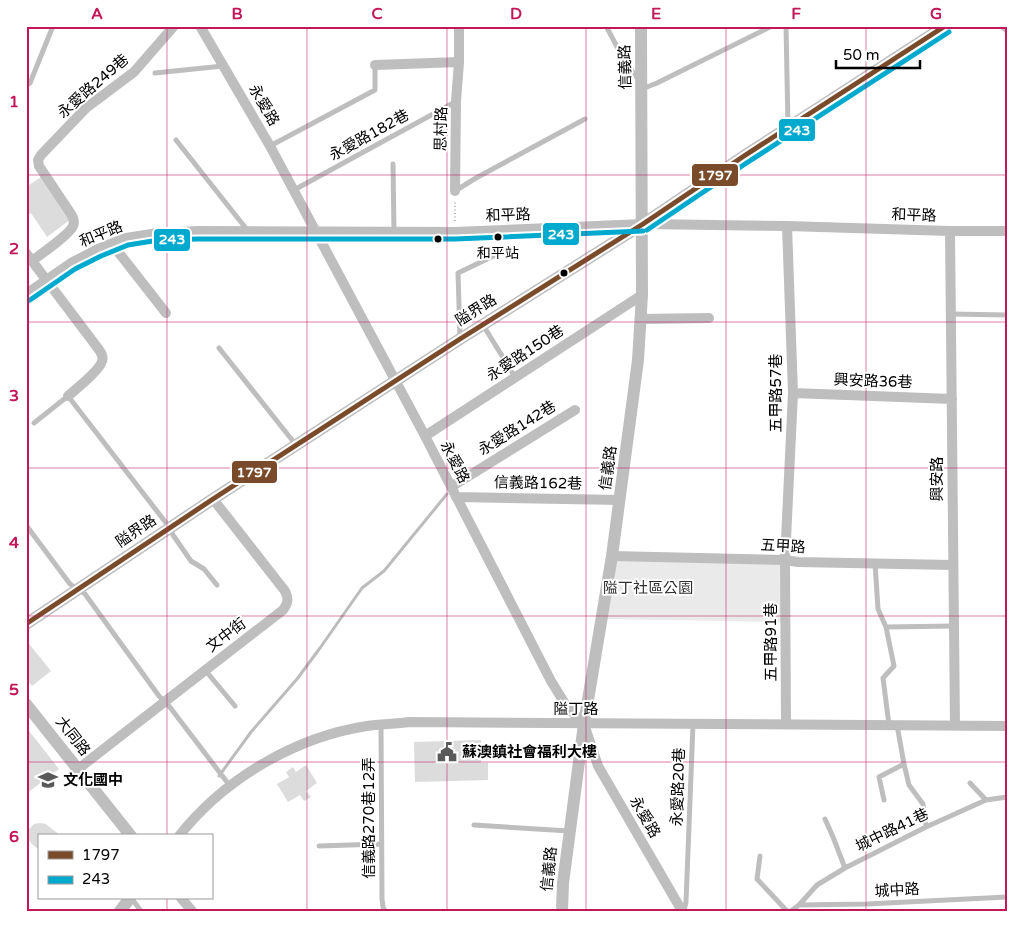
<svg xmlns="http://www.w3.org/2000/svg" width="1033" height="937" font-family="'Varela Round','Noto Sans TC',sans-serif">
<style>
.green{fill:#eaeaea}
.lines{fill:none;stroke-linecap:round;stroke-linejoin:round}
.stream{stroke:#bcbcbc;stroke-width:3}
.building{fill:#dcdcdc}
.path{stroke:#b8b8b8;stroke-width:2;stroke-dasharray:1 2.5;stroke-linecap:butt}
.service{stroke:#bebebe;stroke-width:5}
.minor{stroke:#bebebe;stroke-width:10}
.tertiary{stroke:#bebebe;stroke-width:12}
.bus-1-casing{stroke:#fff;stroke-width:9}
.bus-2-casing{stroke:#fff;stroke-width:9}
.bus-1{stroke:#7a4b2a;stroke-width:5}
.bus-2{stroke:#00a9ce;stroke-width:5}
.grid{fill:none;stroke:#c2185b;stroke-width:1;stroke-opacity:0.55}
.bus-dot{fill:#000;stroke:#fff;stroke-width:2}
.labels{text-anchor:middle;stroke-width:4;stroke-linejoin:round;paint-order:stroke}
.bus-label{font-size:14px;fill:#000;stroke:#fff}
.street-label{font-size:15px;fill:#000;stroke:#fff}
.park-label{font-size:15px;fill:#2f2f2f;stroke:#fff}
.poi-label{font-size:15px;font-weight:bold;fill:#000;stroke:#fff;text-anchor:start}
.line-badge{stroke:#fff;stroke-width:2}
.badge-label{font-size:14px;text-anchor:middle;font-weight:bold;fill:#fff}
.neatline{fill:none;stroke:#c2185b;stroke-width:2}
.grid-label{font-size:16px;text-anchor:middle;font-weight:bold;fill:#c2185b}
</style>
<rect width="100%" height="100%" fill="#fff"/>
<path class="green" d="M612,556L785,560L786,622L601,619Z"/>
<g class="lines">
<path class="stream" d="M219,776L251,732L297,679L320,648L362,588L384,571L447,494"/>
</g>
<path class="building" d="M41,177L71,219L47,237L31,213L27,216L26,214V187Z
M26,640L51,671L32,686L26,679Z
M26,727L59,769L26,794Z
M481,740V763H488V780L415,782L414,742Z
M306,765L317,783L306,791L311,797L304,801L300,795L288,802L277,784L289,777L286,772L293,767L296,772Z
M40,823L46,824L61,836H39V850L32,844L28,839V830L34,824Z"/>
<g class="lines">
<path class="path" d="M455,221V201"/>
<path class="service" d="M606,26L624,60L638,79
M786,26L788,126
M1001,26L1007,31
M155,73L223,66
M26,86L30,83L53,26
M642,89L657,83L772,26
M176,140L248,231
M270,146L375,90V65
M393,164L394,231
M294,190L455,102
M455,191L476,178L585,119
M951,314L1007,315
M483,325L515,377
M460,337L458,273L506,250
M219,348L296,445
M34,423L68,396L170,528L173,535L191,561L204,569L217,585
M26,525L70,584L85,594L159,696L169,706L230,786
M875,563L878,609L886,627L894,666L883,678L889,725
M886,627L954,626
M205,670L235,706
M381,725L382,899L383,907L385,911
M897,725L904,764L909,785L923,804L926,827
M970,783L986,800
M884,800L879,777L904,764
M825,819L833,837L845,868
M474,825L569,831
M319,846L381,844
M760,856L757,879L787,911
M132,899L141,911
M799,905L817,885L845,868L926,827L986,800L1007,797
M684,911L686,902L693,724
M791,911L799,905L867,904L1007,897"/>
<path class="minor" d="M200,26L270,146L425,436L551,681L567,707L584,724L598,766L682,911
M375,65L459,62
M455,191L456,101L459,62V26
M950,231L955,726
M112,244L166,313
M26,253L97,347C100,351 104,356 102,361C100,370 76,389 68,396
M32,261C41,254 70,234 73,226C75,221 73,217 71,214L39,166L38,160L41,155L86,108L134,72L174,26
M26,294L71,263L98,249L126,238L158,233L198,231L455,232L643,224L787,226L950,231H1007
M641,319L709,318
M793,393L952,399
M425,436L642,295
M451,487L575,410
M456,497L620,500
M612,556L785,560L798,562L953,565
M786,724L785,560L793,393L787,226
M78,769L283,610C288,603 289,599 285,591L213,499
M179,836C224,779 295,737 367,726C381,724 395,724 409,722L1007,726
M181,898L192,911"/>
<path class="tertiary" d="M26,624L213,499L460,339L643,224L744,156L945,26
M26,704L131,836
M120,911L130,898
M562,911L563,883L584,724L612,556L638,360L642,295L641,26"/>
<defs>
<path id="bus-1" d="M26,624L213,499L460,339L643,224L744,156L945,26"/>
<path id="bus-2" d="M647,230L748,162L949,32
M30,300L75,269L101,256L128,245L159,240L198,239H455L643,231"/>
</defs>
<use href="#bus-1" class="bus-1-casing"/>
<use href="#bus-2" class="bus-2-casing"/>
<use href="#bus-1" class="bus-1"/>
<use href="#bus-2" class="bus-2"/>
</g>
<path class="grid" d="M167,26V836M307,26V911M447,26V911M586,26V911M726,26V911M866,26V911M26,175H1007M26,322H1007M26,468H1007M26,616H1007M26,762H1007M167,898V911"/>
<defs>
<symbol id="civic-bare" viewBox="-9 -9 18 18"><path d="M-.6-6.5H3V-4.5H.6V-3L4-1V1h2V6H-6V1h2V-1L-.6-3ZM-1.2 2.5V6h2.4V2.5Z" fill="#595959" stroke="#fff" stroke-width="2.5" paint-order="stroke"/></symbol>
<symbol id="school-bare" viewBox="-9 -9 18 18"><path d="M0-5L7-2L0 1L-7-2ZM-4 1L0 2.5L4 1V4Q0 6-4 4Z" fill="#595959" stroke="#fff" stroke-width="2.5" paint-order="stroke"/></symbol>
</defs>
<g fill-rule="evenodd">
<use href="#civic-bare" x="433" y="738" width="28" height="28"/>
<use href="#school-bare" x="34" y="766" width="28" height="28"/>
</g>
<g class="bus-dot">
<circle cx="498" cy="237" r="4.5"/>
<circle cx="438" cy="239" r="4.5"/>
<circle cx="564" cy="273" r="4.5"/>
</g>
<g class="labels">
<g class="bus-label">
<text x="498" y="258">和平站</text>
</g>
<g class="street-label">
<text transform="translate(625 67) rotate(-91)" y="5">信義路</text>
<text transform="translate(93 86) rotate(-41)" y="5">永愛路249巷</text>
<text transform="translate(264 105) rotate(60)" y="5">永愛路</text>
<text transform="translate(441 129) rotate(-89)" y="5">思村路</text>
<text transform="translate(369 135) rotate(-29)" y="5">永愛路182巷</text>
<text transform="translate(508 215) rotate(-2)" y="5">和平路</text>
<text transform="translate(914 215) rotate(2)" y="5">和平路</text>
<text transform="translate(101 234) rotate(-22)" y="5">和平路</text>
<text transform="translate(476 310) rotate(-32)" y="5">隘界路</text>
<text transform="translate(525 353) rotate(-33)" y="5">永愛路150巷</text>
<text transform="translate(873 381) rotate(2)" y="5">興安路36巷</text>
<text transform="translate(776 393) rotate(-90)" y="5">五甲路57巷</text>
<text transform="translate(517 428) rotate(-32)" y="5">永愛路142巷</text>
<text transform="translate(455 462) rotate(63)" y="5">永愛路</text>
<text transform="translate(608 468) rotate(-82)" y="5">信義路</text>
<text transform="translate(937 479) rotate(-90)" y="5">興安路</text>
<text transform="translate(538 483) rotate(1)" y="5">信義路162巷</text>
<text transform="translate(136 531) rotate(-34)" y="5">隘界路</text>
<text transform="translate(783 546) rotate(3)" y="5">五甲路</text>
<text transform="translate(226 635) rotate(-37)" y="5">文中街</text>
<text transform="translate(771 642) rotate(-90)" y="5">五甲路91巷</text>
<text x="576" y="714">隘丁路</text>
<text transform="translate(73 736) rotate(52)" y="5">大同路</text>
<text transform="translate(678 787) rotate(-88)" y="5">永愛路20巷</text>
<text transform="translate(645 817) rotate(60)" y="5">永愛路</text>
<text transform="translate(369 818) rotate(-90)" y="5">信義路270巷12弄</text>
<text transform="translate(892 830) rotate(-26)" y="5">城中路41巷</text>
<text transform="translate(549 869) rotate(-84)" y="5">信義路</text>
<text transform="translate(897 890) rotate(-3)" y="5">城中路</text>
</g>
<g class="park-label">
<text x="648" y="593">隘丁社區公園</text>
</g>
<g class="poi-label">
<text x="462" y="757">蘇澳鎮社會福利大樓</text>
<text x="63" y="785">文化國中</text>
</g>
</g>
<g class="line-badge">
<rect x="778" y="118" width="38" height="24" rx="5" fill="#00a9ce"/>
<rect x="691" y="163" width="48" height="24" rx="5" fill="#7a4b2a"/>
<rect x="542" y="222" width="38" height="24" rx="5" fill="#00a9ce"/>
<rect x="153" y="228" width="38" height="24" rx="5" fill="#00a9ce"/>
<rect x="231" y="460" width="47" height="24" rx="5" fill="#7a4b2a"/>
</g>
<g class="badge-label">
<text x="797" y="135">243</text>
<text x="715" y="180">1797</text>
<text x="561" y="239">243</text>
<text x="172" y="244">243</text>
<text x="254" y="477">1797</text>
</g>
<rect width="1033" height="937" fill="none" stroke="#ffffff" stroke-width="55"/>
<rect x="38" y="834" width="175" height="65" fill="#ffffff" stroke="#999999"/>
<rect x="48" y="851" width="25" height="8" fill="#7a4b2a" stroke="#999999"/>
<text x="82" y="860" font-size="15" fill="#000000">1797</text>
<rect x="48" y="876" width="25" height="8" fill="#00a9ce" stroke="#999999"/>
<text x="82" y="884" font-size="15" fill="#000000">243</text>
<path d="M836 60v8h84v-8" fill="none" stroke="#000000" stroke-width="2.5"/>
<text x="843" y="60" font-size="15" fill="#000000" stroke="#ffffff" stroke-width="4" paint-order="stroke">50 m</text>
<rect x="28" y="28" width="978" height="882" class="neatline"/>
<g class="grid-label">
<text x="97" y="19">A</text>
<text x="237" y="19">B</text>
<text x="377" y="19">C</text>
<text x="516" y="19">D</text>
<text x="656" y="19">E</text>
<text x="796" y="19">F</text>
<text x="936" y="19">G</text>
<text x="14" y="107">1</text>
<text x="14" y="254">2</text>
<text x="14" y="401">3</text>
<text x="14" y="548">4</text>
<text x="14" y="695">5</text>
<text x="14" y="842">6</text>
</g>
</svg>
